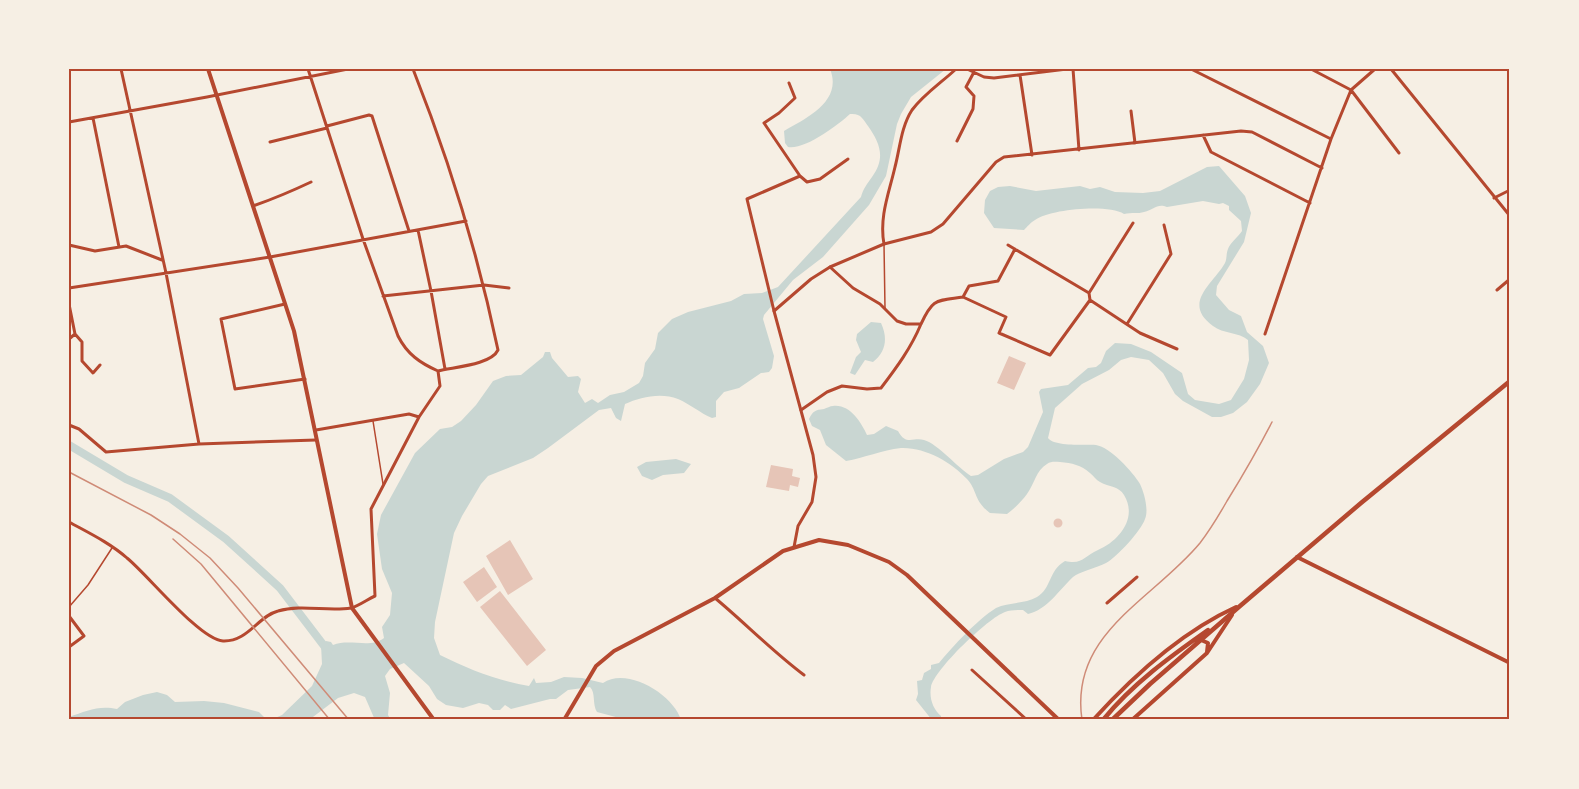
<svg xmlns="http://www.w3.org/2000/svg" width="1579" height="789" font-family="'Source Sans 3',sans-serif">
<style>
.water{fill:#c9d6d2}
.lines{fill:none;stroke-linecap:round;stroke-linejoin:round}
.river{stroke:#c9d6d2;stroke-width:8}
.building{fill:#e6c5b7}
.service{stroke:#b5482f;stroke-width:1.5}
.minor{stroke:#b5482f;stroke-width:3}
.tertiary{stroke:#b5482f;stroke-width:3}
.secondary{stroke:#b5482f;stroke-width:4}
.primary{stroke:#b5482f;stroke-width:4.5}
.rail{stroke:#cf8b77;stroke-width:1.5}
.neatline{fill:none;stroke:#b5482f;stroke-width:2}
</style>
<rect width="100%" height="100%" fill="#f6efe4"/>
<path class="water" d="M830,69H946L911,97L901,114L897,124L886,176L869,205L823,257L793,280L764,315L763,319L774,356L772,368L769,372L761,373L739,388L724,392L716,401V417L712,418C700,413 690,404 678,399C661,392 640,397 625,404L621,421L616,418L611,408L599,410L548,448L533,458L488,476L481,484L462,516L454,533L435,622L434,638L440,655C468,669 498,681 529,686L534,678L536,683L551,682L564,677L582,678L603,683C627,666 674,695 681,720H627L597,712C592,704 596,693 590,687L568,690L556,699H550L511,709L505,705L500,710H493L488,705L479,703L463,708L446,705L437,699L429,686L404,663L390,669L385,676L390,693L388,715L391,720H375L365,697L354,693L338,698L309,720H69V717C86,711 99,705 117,709L125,702L143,695L157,692L167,695L175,702L204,701L224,703L259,712L265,718H275L282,715L312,686L322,664L321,645L326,641L331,642L333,645C350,638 370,649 384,638L382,627L390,615L392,593L382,569L377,534L381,515L415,453L440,429L452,427L461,421L476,405L493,381L506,376L521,375L543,357L545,352H550L552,358L568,377L578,376L581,379L578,392L585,403L592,399L598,403L610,395L624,392L639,383L643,376L645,363L655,349L658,333L672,319L688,312L731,301L744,294L762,293L778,287L861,197C863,189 867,184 872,177C886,158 880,143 868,126C863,119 861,113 850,114C838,125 805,150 788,147L785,143L784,131C807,118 843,101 830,69Z
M1219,166L1245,196L1251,213L1244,242L1217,286L1216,295L1229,310L1241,316L1247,332L1263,346L1269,363L1260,384L1247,402L1233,413L1221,417H1212L1183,401L1175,394L1163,373L1149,360L1131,357L1121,360L1109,370L1082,384L1055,408L1048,438C1055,447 1084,444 1096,445C1110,447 1133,472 1140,484C1144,492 1149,510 1145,519C1141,531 1117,557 1106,563C1097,568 1078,572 1073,577C1059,590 1047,610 1028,614L1023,610C1017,610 1010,610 1005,612C988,618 934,670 931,687C929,698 933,709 941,716V720H932L916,700L918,694L917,681L922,680L924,673L931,669V665L939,663C953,646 977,620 996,608C1008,602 1025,604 1037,597C1052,588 1048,571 1065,561C1083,565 1084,556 1098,550C1119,541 1138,518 1124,495C1119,486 1109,487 1100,482C1096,480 1094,476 1090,473C1081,465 1072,463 1060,462C1056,462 1051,461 1047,464C1036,470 1034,485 1027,494C1021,502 1015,508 1007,514L990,513C973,500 978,491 967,479C951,462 925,447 901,448C882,450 864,458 846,461L826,445L820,430L812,426L809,419C813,411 815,410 824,409C827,408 830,406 833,406C850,404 861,422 867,435L874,434L886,426L898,431C906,446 913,437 924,440C938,444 958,468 971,476L978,475L1004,459L1023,452L1028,447L1043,412L1039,392L1041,389L1068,385L1088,368L1096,367L1101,363L1106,351L1115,343L1131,344L1151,352L1182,373L1188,394L1195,400L1219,404L1231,400L1244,379L1249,360L1248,340C1239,332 1223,334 1213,326C1181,303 1214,283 1225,263C1227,259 1226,254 1228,249C1230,243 1238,237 1242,231L1241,221L1229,210V206L1223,203L1219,204L1203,201L1167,207C1157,203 1154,210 1144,212C1138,214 1132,212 1124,214C1108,204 1051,209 1035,220C1031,222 1027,227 1024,230L994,228L984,213L985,200L990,191L998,187L1010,186L1036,191L1080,186L1090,189L1100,187L1115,192L1143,193L1160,191L1207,167Z
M871,322L881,323C888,338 886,352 873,362L865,360L855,375L850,373L856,357L861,352L856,340L857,334Z
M676,459L691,464L684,473L663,475L652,480L642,476L637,467L646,462Z"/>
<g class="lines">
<path class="river" d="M69,445L126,479L170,498L226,539L280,588L328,651"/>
</g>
<path class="building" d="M1009,356L1026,363L1014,390L997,383Z
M771,465L793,469L792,476L800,478L798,487L790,485L789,491L766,487Z
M1053.5 523a4.5 4.5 0 1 1 9 0a4.5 4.5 0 1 1-9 0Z
M510,540L533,579L508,595L486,556Z
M484,567L497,587L477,602L463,582Z
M500,591L546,650L527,666L480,607Z"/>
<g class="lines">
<path class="service" d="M884,244L885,308
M373,421L383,484
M69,607L88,585L112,548"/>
<path class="minor" d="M121,69L166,273L199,444
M308,69L363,239L398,336C407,354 420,363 438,371
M413,69C449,160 478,254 498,350C491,365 453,367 438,371
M967,69L984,77L994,78L1067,69
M1073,69L1079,150
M1191,69L1331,139
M1311,69L1351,90L1399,153
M1020,75L1032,155
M1131,111L1135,143
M93,118L119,247
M69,122L207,97L348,69
M327,126L369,115L372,116L409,231
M1203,135L1211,152L1310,203
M957,141L973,109L974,96L966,87L974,72
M270,142L327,128
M800,176L807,182L820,179L848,159
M1494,198L1510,190
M253,206C273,199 292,191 311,182
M418,230L431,291L445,369
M884,244L931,232L943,224L996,162L1004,157L1241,131L1252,132L1322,168
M69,245L95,251L126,246L162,260
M1008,245L1089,293L1090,300L1140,333L1177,349
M830,267L853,288L880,304L897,321L906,324H921C933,298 936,301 963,297L969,286L998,281L1015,249
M69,282V290
M69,288L270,257L466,221
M1497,290L1510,279
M1089,293L1133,223
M383,296L484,285L509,288
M963,297L1006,317L999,333L1050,355L1090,300
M69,304L75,334L82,342V361L93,373L100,365
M285,304L221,319L235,389L305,379
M774,311L747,199L800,176L764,123L779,113L795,98L789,83
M1127,324L1171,254L1164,225
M1265,334L1331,139L1351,90L1375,69
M69,339L75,334
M801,410L827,392L842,386L867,389L881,388C897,367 911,348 921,324
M69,425L79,429L106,452L199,444L316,440
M316,430L409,414L419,417L440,386L438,371
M69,522C89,533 110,543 127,558C147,574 200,640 223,641C248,642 258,616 278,611C302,604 328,612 351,608C359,606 368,599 375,596L371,509L419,417
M715,598C745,623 772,651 804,675
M1107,603L1137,577
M69,616L84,636L69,647
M972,670L1027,720"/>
<path class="tertiary" d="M1391,69L1510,216
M794,547L798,526L812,502L816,477L813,455L774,311L811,279L830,267L884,244C879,217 889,193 895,167C900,148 901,127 912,110C924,94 941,83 956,69"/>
<path class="secondary" d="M208,69L294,331L352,608L434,720
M1297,557L1510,663
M1201,640L1208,643L1207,652
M564,720L596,666L614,651L715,598L783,551L819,540L848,545L889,562L907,575L1059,720
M1093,720C1133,676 1181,632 1236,607
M1132,720L1207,653L1232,615"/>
<path class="primary" d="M1103,720C1132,684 1171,656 1208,630
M1112,720L1150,684L1240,606L1361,503L1510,381"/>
<path class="rail" d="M69,472L151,515L180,534L210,558L238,588L349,720
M173,539L201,564L330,720
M1082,720C1069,633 1153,600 1200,543C1210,530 1219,515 1227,501C1243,475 1258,449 1272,422"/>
</g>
<rect width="1579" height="789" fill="none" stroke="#f6efe4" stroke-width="141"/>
<rect x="70" y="70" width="1438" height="648" class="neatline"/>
</svg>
